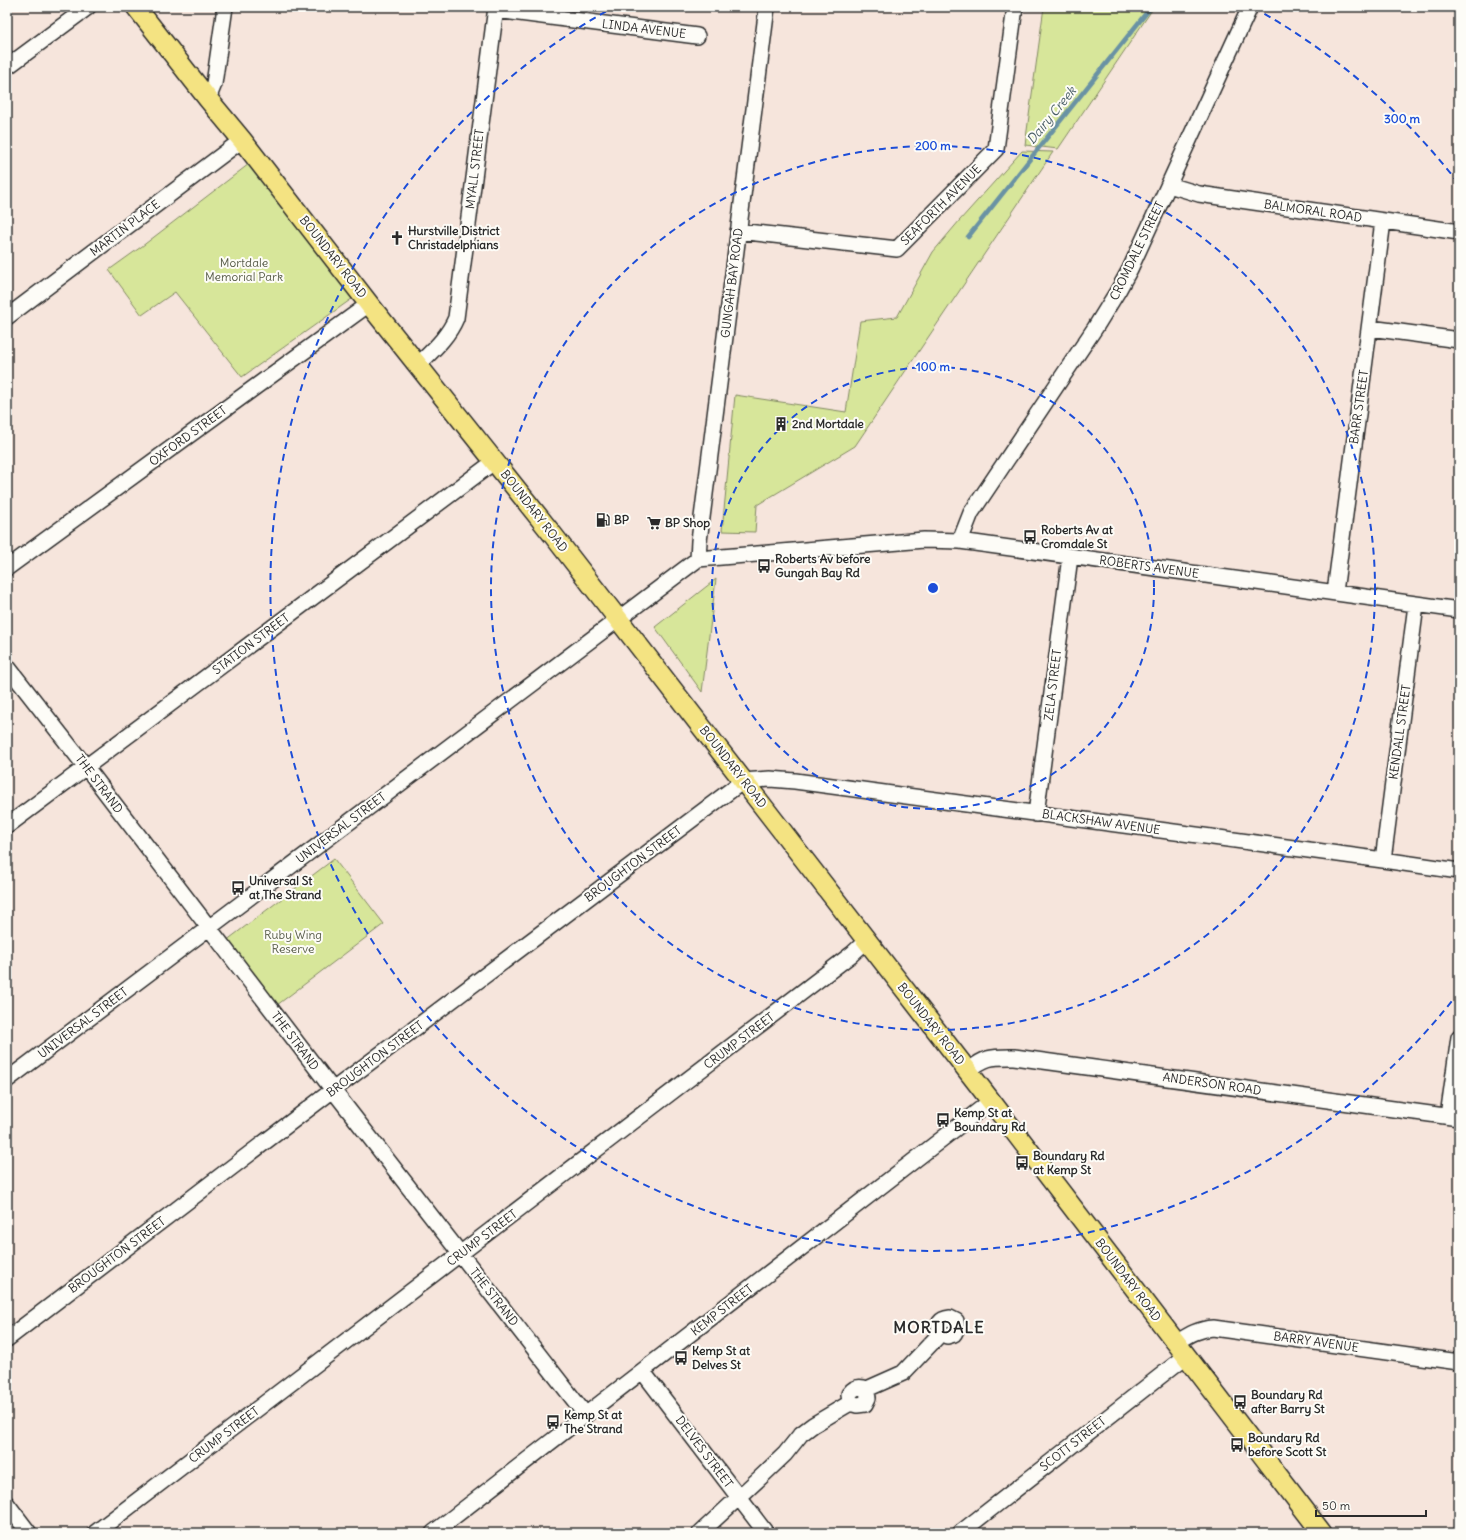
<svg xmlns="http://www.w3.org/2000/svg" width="1466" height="1540" font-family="Delius,sans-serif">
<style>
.green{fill:#d7e69a;stroke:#818862}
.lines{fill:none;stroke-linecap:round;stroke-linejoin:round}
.stream{stroke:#6992a4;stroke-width:4.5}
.minor-casing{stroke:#2b2b2b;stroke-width:18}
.major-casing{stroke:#2b2b2b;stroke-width:22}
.minor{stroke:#fdfcf7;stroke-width:15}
.major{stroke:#f4e382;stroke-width:19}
.ring{fill:none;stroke:#1d4ed8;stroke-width:2;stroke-dasharray:7 5}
.labels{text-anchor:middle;stroke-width:4;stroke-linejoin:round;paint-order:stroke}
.street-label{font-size:12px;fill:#2b2b2b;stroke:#fdfcf7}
.poi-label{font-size:12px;font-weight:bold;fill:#2b2b2b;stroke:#fdfcf7;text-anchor:start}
.park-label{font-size:12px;fill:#565a47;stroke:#fdfcf7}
.water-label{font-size:13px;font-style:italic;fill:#4a5e67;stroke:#fdfcf7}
.district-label{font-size:16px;font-weight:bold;letter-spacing:1px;fill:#2b2b2b;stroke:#fdfcf7}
.centre{fill:#1d4ed8;stroke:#fdfcf7;stroke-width:2}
.ring-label{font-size:12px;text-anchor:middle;font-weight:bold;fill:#1d4ed8;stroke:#fdfcf7;stroke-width:4;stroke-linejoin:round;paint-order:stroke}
</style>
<rect width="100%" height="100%" fill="#f6e5dc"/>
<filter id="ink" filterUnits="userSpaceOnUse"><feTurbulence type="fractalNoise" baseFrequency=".025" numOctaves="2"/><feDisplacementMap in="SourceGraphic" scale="8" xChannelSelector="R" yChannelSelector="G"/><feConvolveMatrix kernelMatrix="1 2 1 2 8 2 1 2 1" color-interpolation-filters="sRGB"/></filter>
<g filter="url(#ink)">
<path class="green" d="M1044,7H1154L1058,149L1025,145Z
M1022,151L1053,152L855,446L757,505L755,532L722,531L735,395L846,412L860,321L897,317L933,252L960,220Z
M249,164L353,298L242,377L175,292L142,315L109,270L141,247Z
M716,579L702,692L655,627Z
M334,859L384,924L277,1005L226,941Z"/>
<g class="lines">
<path class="stream" d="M968,237L1151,7"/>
<defs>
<path id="minor" d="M496,10L697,36
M7,67L88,7
M208,99L214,84L225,7
M1169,185L1199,194L1459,232
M738,231L897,249L996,149L1015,7
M7,317L242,140
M1370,328L1459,340
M418,365C433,350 448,337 456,318L496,7
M960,541L971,513L1095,328L1119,289L1130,269L1250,7
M698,559L699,541L767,7
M7,568L369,304
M1335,592L1383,221
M7,666L93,776L333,1090L585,1414
M1036,814L1070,557
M7,826L495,461
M1383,860L1416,605
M968,1071C986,1056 992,1057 1014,1057L1459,1118
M7,1080L698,559L924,540L960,541L1459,610
M1448,1116L1459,1037
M7,1339L333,1090L743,781L770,779L795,781L1383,860L1459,871
M1176,1343C1189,1335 1198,1329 1213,1328L1459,1362
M643,1372L766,1533
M850,1403L857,1405L865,1404L868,1398L867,1389
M7,1504L29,1533
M95,1533L852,954L866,941
M433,1533L991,1101
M700,1533L763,1475L785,1454L801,1434L813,1425L850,1403L849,1394C854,1387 859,1386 867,1389L903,1373L941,1333C936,1324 940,1319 950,1318L956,1321L957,1328L954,1334L947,1336L941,1333
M960,1533L1186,1356"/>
<path id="major" d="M136,7L208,99L242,140L369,304L553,535L991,1101L1322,1533"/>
</defs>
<use href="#minor" class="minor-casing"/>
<use href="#major" class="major-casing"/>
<use href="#minor" class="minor"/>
<use href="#major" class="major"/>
</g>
</g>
<g class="ring">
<circle cx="933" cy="588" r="221"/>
<circle cx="933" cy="588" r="442"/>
<path d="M1459 992A663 663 0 1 1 612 8M1254 8A663 663 0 0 1 1459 184"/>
</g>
<defs>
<symbol id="church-bare" viewBox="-9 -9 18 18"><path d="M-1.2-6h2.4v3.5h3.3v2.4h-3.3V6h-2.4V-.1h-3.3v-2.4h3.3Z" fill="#2b2b2b" stroke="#fdfcf7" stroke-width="2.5" paint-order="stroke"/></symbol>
<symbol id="building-bare" viewBox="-9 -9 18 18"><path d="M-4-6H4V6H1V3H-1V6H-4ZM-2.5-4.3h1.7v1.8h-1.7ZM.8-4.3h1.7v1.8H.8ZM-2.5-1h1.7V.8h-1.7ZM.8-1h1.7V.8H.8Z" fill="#2b2b2b" stroke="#fdfcf7" stroke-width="2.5" paint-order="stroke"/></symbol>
<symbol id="fuel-bare" viewBox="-9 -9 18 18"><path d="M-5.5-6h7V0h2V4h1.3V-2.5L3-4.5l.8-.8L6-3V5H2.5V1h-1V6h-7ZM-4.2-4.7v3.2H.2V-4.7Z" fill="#2b2b2b" stroke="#fdfcf7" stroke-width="2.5" paint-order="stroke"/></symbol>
<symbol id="supermarket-bare" viewBox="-9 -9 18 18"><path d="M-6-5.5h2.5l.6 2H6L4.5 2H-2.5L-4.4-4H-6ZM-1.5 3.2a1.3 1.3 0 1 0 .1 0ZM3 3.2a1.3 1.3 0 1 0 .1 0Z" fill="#2b2b2b" stroke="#fdfcf7" stroke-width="2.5" paint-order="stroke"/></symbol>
<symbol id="bus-bare" viewBox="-9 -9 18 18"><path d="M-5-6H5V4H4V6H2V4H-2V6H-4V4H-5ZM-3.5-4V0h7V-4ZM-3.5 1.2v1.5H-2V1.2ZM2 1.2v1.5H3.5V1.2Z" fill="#2b2b2b" stroke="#fdfcf7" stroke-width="2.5" paint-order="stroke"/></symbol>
</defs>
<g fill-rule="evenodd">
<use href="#church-bare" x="387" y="228" width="20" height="20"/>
<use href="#building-bare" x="771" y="414" width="20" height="20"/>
<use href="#fuel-bare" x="593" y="510" width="20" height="20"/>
<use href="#supermarket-bare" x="644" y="513" width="20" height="20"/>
<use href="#bus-bare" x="1020" y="527" width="20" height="20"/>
<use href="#bus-bare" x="754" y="556" width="20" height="20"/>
<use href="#bus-bare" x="228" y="878" width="20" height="20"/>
<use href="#bus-bare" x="933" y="1110" width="20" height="20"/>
<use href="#bus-bare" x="1012" y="1153" width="20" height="20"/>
<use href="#bus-bare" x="671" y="1348" width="20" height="20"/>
<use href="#bus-bare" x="1230" y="1392" width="20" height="20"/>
<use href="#bus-bare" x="543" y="1412" width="20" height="20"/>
<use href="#bus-bare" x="1227" y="1435" width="20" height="20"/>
</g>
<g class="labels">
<g class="street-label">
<text transform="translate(644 29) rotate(7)" y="4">LINDA AVENUE</text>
<text transform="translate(475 169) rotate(-83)" y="4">MYALL STREET</text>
<text transform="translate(941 205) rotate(-45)" y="4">SEAFORTH AVENUE</text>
<text transform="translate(1313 211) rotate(8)" y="4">BALMORAL ROAD</text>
<text transform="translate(125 228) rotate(-37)" y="4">MARTIN PLACE</text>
<text transform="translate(1137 251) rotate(-64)" y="4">CROMDALE STREET</text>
<text transform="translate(333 257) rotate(52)" y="4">BOUNDARY ROAD</text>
<text transform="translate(732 283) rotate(-83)" y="4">GUNGAH BAY ROAD</text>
<text transform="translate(1359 407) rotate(-82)" y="4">BARR STREET</text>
<text transform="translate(188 436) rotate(-36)" y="4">OXFORD STREET</text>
<text transform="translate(534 511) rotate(52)" y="4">BOUNDARY ROAD</text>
<text transform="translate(1149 567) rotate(8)" y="4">ROBERTS AVENUE</text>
<text transform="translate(251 644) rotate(-37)" y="4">STATION STREET</text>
<text transform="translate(1053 685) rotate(-83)" y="4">ZELA STREET</text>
<text transform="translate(1400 732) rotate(-82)" y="4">KENDALL STREET</text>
<text transform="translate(733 767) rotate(52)" y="4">BOUNDARY ROAD</text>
<text transform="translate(99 784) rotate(53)" y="4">THE STRAND</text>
<text transform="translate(1101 822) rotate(8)" y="4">BLACKSHAW AVENUE</text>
<text transform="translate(341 828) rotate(-37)" y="4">UNIVERSAL STREET</text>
<text transform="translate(633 864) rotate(-37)" y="4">BROUGHTON STREET</text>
<text transform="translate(83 1023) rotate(-37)" y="4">UNIVERSAL STREET</text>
<text transform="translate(931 1024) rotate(52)" y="4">BOUNDARY ROAD</text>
<text transform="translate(295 1041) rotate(53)" y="4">THE STRAND</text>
<text transform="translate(739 1041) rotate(-37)" y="4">CRUMP STREET</text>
<text transform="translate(375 1059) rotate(-37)" y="4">BROUGHTON STREET</text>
<text transform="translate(1212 1084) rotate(8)" y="4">ANDERSON ROAD</text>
<text transform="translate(482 1238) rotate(-37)" y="4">CRUMP STREET</text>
<text transform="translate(117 1255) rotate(-37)" y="4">BROUGHTON STREET</text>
<text transform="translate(1128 1280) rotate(53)" y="4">BOUNDARY ROAD</text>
<text transform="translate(494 1297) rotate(52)" y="4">THE STRAND</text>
<text transform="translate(722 1310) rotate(-38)" y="4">KEMP STREET</text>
<text transform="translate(1316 1342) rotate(8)" y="4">BARRY AVENUE</text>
<text transform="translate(224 1435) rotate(-37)" y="4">CRUMP STREET</text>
<text transform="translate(1073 1444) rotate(-38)" y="4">SCOTT STREET</text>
<text transform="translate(704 1452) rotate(53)" y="4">DELVES STREET</text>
</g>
<g class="poi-label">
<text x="408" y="235">Hurstville District<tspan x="408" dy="14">Christadelphians</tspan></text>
<text x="792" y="428">2nd Mortdale</text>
<text x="614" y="524">BP</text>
<text x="665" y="527">BP Shop</text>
<text x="1041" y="534">Roberts Av at<tspan x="1041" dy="14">Cromdale St</tspan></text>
<text x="775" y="563">Roberts Av before<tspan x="775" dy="14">Gungah Bay Rd</tspan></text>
<text x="249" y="885">Universal St<tspan x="249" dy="14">at The Strand</tspan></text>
<text x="954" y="1117">Kemp St at<tspan x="954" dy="14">Boundary Rd</tspan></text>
<text x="1033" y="1160">Boundary Rd<tspan x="1033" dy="14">at Kemp St</tspan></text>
<text x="692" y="1355">Kemp St at<tspan x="692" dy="14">Delves St</tspan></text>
<text x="1251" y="1399">Boundary Rd<tspan x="1251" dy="14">after Barry St</tspan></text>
<text x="564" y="1419">Kemp St at<tspan x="564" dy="14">The Strand</tspan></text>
<text x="1248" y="1442">Boundary Rd<tspan x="1248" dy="14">before Scott St</tspan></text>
</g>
<g class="park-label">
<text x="244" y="267">Mortdale<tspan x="244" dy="14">Memorial Park</tspan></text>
<text x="293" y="939">Ruby Wing<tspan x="293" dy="14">Reserve</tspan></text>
</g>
<g class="water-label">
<text transform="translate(1051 115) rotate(-51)" y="5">Dairy Creek</text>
</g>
<g class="district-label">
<text x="939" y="1333">MORTDALE</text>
</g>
</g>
<circle cx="933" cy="588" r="6" class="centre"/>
<g class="ring-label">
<text x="1402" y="123">300 m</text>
<text x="933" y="150">200 m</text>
<text x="933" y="371">100 m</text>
</g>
<rect width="1466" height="1540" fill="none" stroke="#fdfcf7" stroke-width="24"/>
<rect x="12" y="12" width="1442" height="1516" fill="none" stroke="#2b2b2b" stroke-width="1.5" filter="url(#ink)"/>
<path d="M1316 1510v6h110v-6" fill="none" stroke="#2b2b2b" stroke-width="2"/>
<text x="1322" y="1510" font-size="12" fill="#2b2b2b" stroke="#fdfcf7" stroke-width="3" paint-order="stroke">50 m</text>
</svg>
